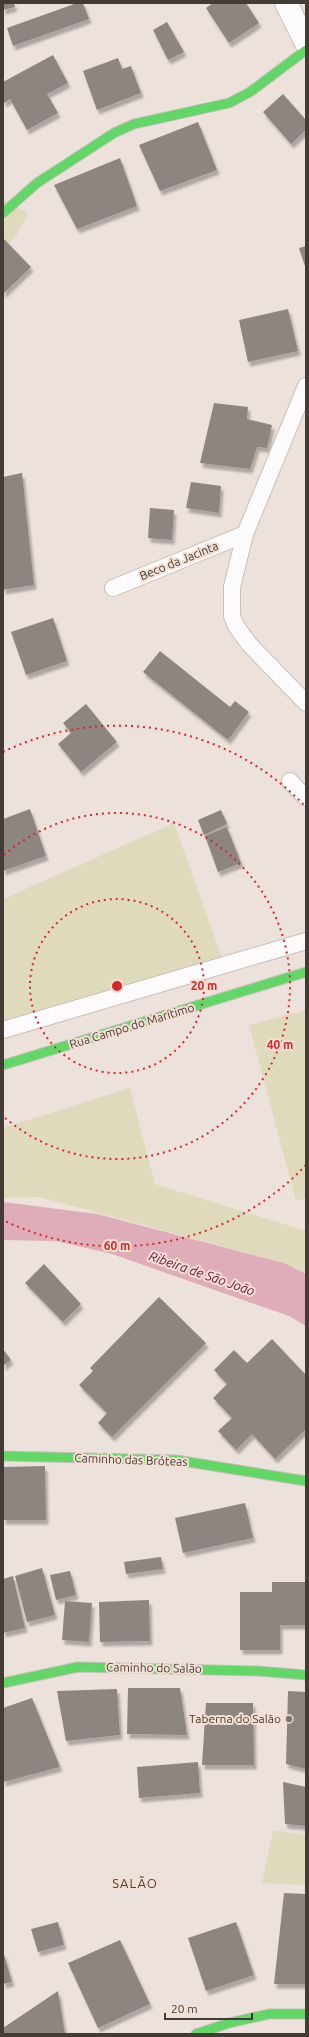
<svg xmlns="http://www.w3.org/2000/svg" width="309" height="2037" font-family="Ubuntu,sans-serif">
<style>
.green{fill:#e0dabd}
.water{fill:#dfacb9}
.building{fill:#8c8580;filter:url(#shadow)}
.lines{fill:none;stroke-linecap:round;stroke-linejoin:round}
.lane-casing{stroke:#c7bfba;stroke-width:18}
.street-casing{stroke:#c7bfba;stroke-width:24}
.fast-casing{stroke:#c7bfba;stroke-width:11}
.lane{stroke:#fcfafa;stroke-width:16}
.street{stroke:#fcfafa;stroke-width:22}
.fast{stroke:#63d668;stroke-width:9}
.ring{fill:none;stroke:#d62828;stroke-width:2;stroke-dasharray:2 4}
.poi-dot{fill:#7e7570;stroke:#f4dfd3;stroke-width:1.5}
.labels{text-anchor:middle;stroke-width:4;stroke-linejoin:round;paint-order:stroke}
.street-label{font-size:12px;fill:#433b36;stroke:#f4dfd3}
.poi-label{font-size:12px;fill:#433b36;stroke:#f4dfd3;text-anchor:end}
.water-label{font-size:13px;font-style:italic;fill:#661738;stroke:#f4dfd3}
.neighbourhood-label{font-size:13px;letter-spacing:1px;fill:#534238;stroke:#f4dfd3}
.centre{fill:#d62828;stroke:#f4dfd3;stroke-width:2}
.ring-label{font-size:12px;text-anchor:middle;font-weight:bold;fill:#d62828;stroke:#f4dfd3;stroke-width:4;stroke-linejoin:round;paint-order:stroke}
</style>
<defs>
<filter id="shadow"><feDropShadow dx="2.5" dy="4.5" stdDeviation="1" flood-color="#0004"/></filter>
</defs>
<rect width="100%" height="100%" fill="#ece1db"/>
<path class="green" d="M3,199L28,214L16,236L3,249Z
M174,823L225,966L3,1039V899Z
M306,1010V1198L296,1201L249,1025Z
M130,1088L155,1184L306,1231V1274L284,1263L39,1197L3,1198V1128Z
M273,1830L306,1835V1885L262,1883Z"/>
<path class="water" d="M3,1202L97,1214L284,1263L306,1274V1326L289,1316L112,1254L56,1241L3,1240Z"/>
<path class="building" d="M3,3H14L15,7L3,10Z
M77,3H83L89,19L13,46L7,28Z
M213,3H246L259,23L229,43L206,8Z
M167,22L184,52L168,60L153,30Z
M53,55L68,83L47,94L58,113L27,130L10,99L4,103L3,101V82Z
M118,58L122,69L131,66L141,93L97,110L83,71Z
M283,94L306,120V130L291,144L263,112Z
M198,122L217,170L160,191L139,145Z
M120,158L137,206L77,229L54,185Z
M3,238L31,267L3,294Z
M306,246V269L299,248Z
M288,309L298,351L248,362L239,320Z
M214,403L248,407L247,419L272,425L267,448L257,447L250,469L200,463Z
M22,473L34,585L3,590V477Z
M191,482L221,486L219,513L186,508Z
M150,508L174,510L172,540L148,538Z
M53,618L67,661L26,675L11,632Z
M160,651L230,707L235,701L249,712L228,740L143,672Z
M86,704L117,742L81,772L58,744L71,733L63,723Z
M30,809L46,856L3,871V819Z
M221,810L227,824L204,835L198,820Z
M227,827L241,863L218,872L205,836Z
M44,1264L81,1304L63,1322L25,1283Z
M159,1297L206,1343L112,1437L98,1423L107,1413L79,1385L93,1371L90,1368Z
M272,1339L306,1375V1429L275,1459L252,1434L236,1450L218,1431L232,1418L213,1398L227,1384L214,1370L234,1350L247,1363Z
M3,1349L11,1360L3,1366Z
M45,1466L46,1520H3V1467Z
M245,1503L253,1538L183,1553L175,1518Z
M161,1557L163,1569L126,1574L124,1562Z
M42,1568L55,1615L27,1622L15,1576Z
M70,1571L76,1595L56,1600L50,1575Z
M13,1576L25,1628L3,1633V1579Z
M272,1582H306V1625H280V1650H240V1592H272Z
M149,1600L150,1641L100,1642L99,1602Z
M65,1601L92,1603L89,1642L62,1640Z
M128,1688H180L187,1735L127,1734Z
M117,1689L120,1735L66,1741L57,1691Z
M288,1691L306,1692V1769L286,1764Z
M32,1698L60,1767L3,1782V1708Z
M206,1703H253L254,1765H202Z
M198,1762L200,1793L139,1798L137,1767Z
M283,1782L306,1787V1826L285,1824Z
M284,1893L306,1894V1984H274Z
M58,1922L64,1945L38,1952L31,1929Z
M236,1922L254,1975L206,1991L188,1938Z
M120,1940L150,2004L98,2028L68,1963Z
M3,1951L12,1982L3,1984Z
M58,1991L65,2034H3V2028Z"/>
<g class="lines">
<defs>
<path id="lane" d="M306,386L245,534L232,587V616L236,626L249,644L306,703
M113,588L245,534
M290,781L306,798
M3,1030L306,941"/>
<path id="street" d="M286,3L306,43"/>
<path id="fast" d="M3,213L37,183L114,133L134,124L229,103L250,92L306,50
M3,1065L306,972
M3,1456L176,1460L306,1481
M3,1683L78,1667L258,1671L306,1675
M196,2034L229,2023L269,2014H306"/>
</defs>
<use href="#lane" class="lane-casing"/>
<use href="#street" class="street-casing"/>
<use href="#fast" class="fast-casing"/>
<use href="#lane" class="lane"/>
<use href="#street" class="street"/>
<use href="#fast" class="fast"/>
</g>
<g class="ring">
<circle cx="117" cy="986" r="87"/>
<path d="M4 855A173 173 0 1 1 4 1117"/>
<path d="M306 1165A260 260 0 0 1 3 1220M3 752A260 260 0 0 1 306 807"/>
</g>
<circle class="poi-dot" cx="289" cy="1719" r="4"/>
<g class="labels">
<g class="street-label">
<text transform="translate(179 561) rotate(-22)" y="4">Beco da Jacinta</text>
<text transform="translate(132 1026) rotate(-17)" y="4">Rua Campo do Marítimo</text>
<text transform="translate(131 1460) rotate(2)" y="4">Caminho das Bróteas</text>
<text transform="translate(154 1668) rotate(1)" y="4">Caminho do Salão</text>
</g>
<g class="poi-label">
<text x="281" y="1723">Taberna do Salão</text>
</g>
<g class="water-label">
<text transform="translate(202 1273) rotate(19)" y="5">Ribeira de São João</text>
</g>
<g class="neighbourhood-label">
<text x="135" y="1888">SALÃO</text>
</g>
</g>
<circle cx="117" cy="986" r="6" class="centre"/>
<g class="ring-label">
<text x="204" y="990">20 m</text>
<text x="280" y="1049">40 m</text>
<text x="117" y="1250">60 m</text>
</g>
<rect width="309" height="2037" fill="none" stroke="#433b36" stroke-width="8"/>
<path d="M165 2013v6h87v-6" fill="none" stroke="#433b36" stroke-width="2"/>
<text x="171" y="2013" font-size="12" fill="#433b36" stroke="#f4dfd3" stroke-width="3" paint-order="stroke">20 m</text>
</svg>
